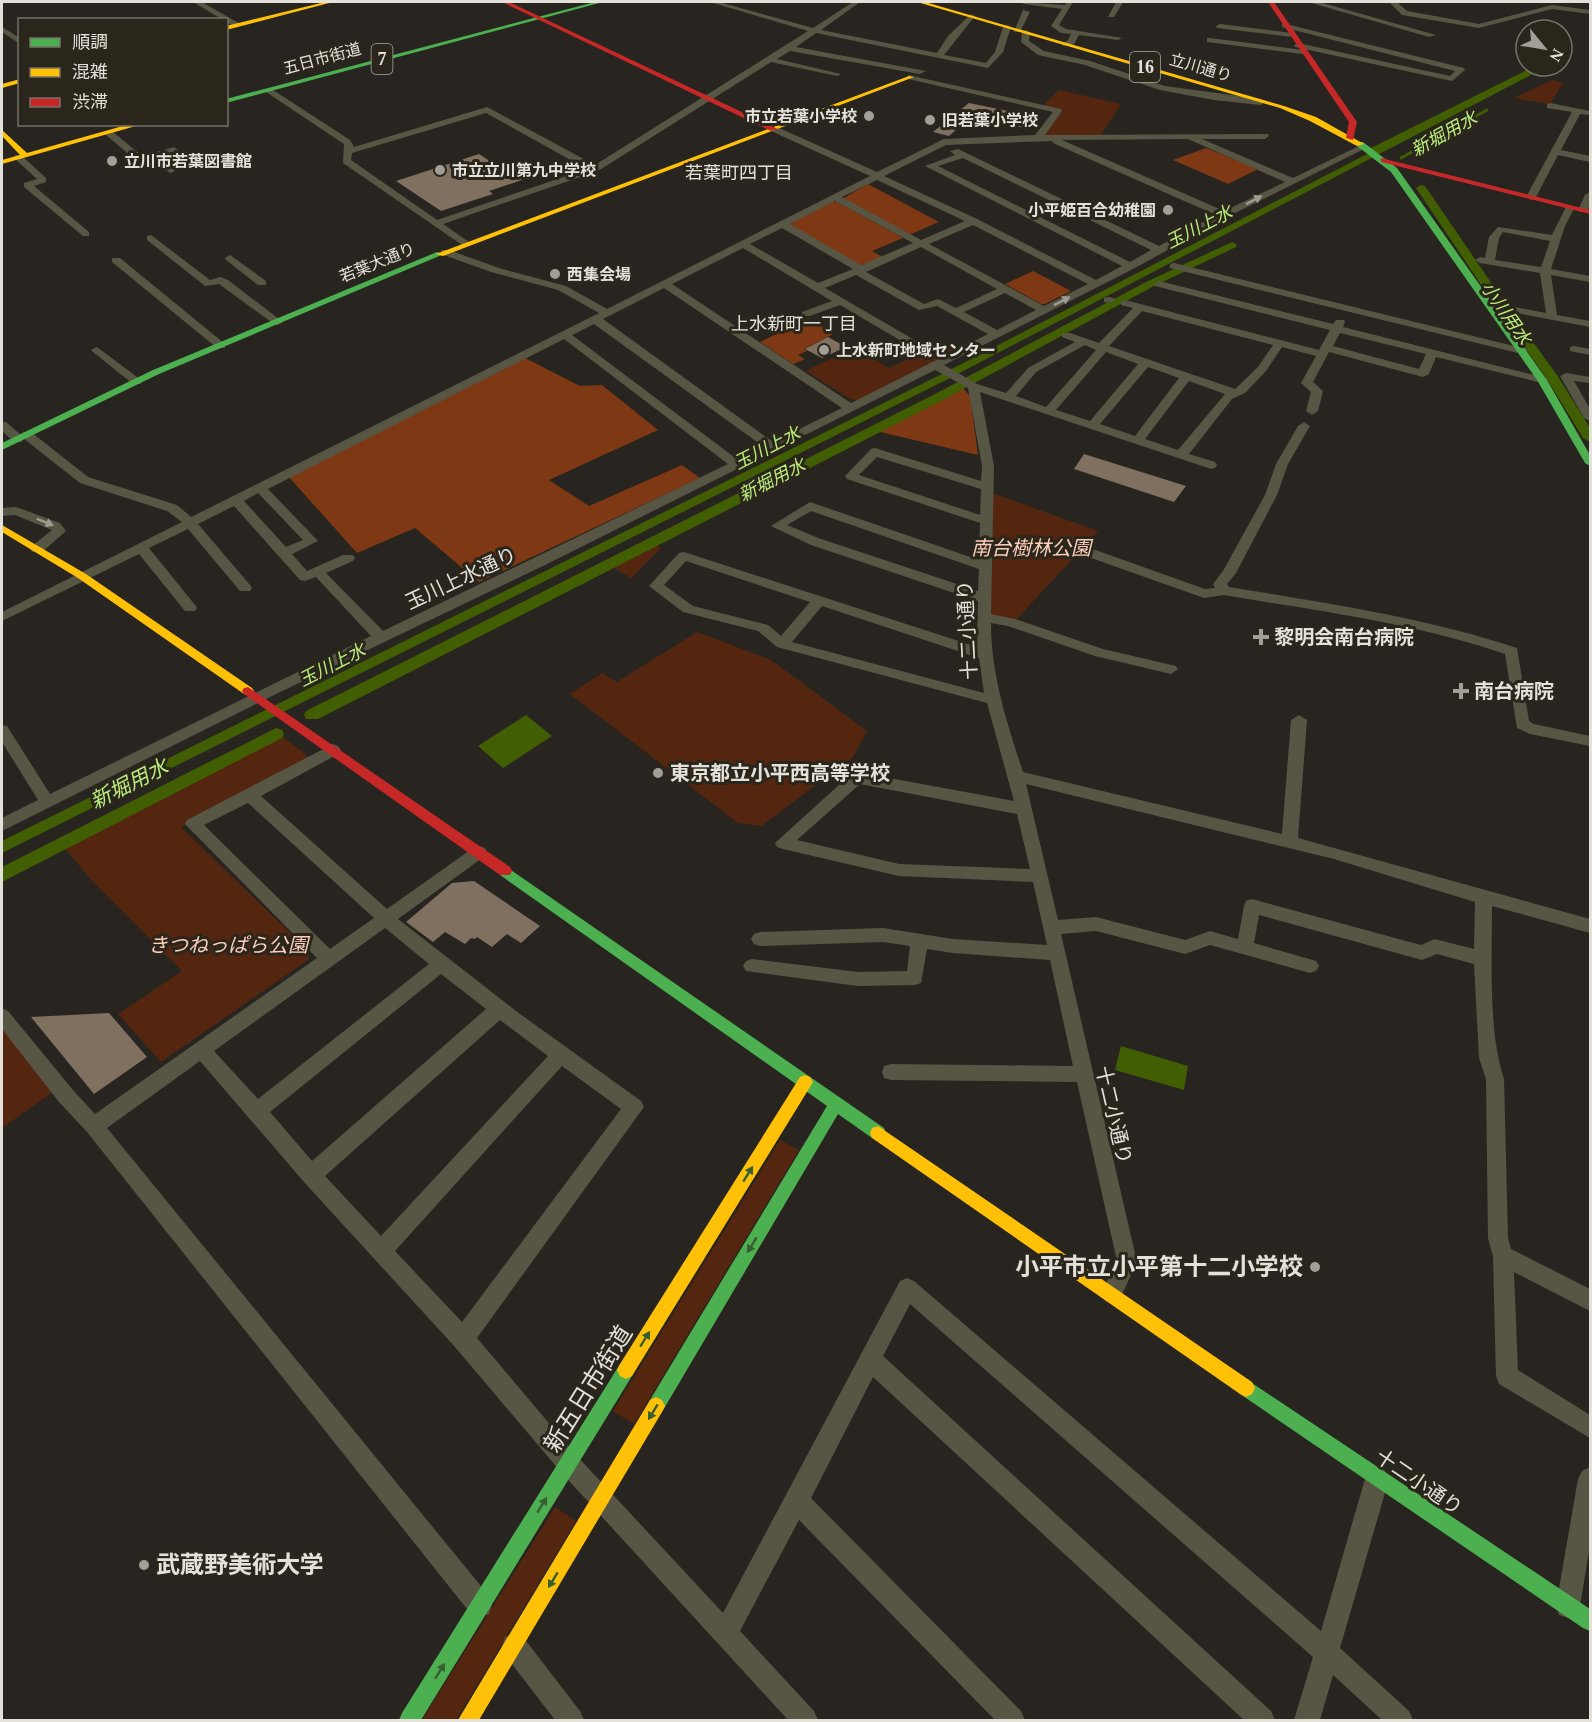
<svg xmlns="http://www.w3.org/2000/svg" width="1592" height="1722" font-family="'Times New Roman','Noto Sans JP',serif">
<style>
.green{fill:#54260f}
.forest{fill:#7e3813}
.water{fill:#415e03}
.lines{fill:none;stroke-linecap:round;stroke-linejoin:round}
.stream{stroke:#415e03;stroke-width:3}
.canal{fill:#415e03;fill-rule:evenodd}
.building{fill:#7f705f}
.street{fill:#575644;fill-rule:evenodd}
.fast{fill:#4caf50;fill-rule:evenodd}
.slow{fill:#ffc107;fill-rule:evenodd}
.jam{fill:#c62828;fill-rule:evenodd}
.oneway{fill:#9d9c8f}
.oneway2{fill:#385d31}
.poi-dot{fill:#a29f99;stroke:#2b261c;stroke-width:2}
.labels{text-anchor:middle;stroke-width:6;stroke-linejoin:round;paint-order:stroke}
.far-street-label{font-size:16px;fill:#e3e1da;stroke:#2b261c}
.far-poi-label{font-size:16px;font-weight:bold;fill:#e3e1da;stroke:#2b261c;text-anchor:start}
.shield{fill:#2b261c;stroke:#aca9a1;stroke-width:1.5}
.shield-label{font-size:18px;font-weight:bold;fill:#e3e1da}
.far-water-label{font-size:18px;font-style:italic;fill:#baed7c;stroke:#2b261c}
.far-neighbourhood-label{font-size:18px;fill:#e3e1da;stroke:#2b261c}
.park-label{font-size:20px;font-style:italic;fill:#fdceba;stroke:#2b261c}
.street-label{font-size:20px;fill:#e3e1da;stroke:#2b261c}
.poi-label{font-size:20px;font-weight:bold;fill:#e3e1da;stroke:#2b261c;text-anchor:start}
.water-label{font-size:21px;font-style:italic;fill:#baed7c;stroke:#2b261c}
.near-poi-label{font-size:24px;font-weight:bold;fill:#e3e1da;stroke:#2b261c;text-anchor:end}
.near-street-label{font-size:24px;fill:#e3e1da;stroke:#2b261c}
</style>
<rect width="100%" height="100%" fill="#282520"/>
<path class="green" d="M1552,80L1563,83L1550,104L1514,98Z
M1059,90L1121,104L1101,135L1049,136L1042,133L1063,111L1044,105Z
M943,343L956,351L858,400L850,399L806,371L850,349L857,348L889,368Z
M992,493L1098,531L1015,621L989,613Z
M656,545L661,548L631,578L614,568Z
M697,632L771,660L867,731L853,757L761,826L738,823L570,694L602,673L617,682Z
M280,735L307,755V761L181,827L309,951L308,960L161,1062L118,1014L182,971L90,879L65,848Z
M2,1017L60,1087L2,1128Z
M780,1140L799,1150L634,1424L613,1411Z
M555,1507L576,1521L456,1720H422Z"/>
<path class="forest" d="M1206,148L1258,169L1228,184L1173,160Z
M868,184L939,222L909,235L842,199Z
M832,202H837L903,238L872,251L884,258L860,265L791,226V223Z
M1033,271L1071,291L1045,304H1041L1005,284Z
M809,318L833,334L804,349L807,351L798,355L805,359L793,364L760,342Z
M523,357L580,386L602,385L658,430L549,480L589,506L682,465L700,478L479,582L415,528L357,553L287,475Z
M962,387L970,396L978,455L876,431Z"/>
<path class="water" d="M1535,66H1548L948,379L2,853V841L942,374L1373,151L1371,148Z
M526,715L552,736L503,768L478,746Z
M1121,1046L1188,1066L1184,1090L1115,1070Z"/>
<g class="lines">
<path class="stream" d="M1401,158L1487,110"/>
<path class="canal" d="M1421,185L1425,186L1503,300L1525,325L1523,328L1557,375L1590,428V442L1583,438L1545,376L1510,327L1512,325L1492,301L1416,188Z
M1232,242L1237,245L1236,247L1154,286L943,400L318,719H306L304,715L306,711L935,394L1146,282Z
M276,728L282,730L284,734L282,738L2,882V867Z"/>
</g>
<path class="building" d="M969,103L1033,116L1021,127L972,116L949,136L933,132Z
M479,154L505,171L509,170L525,179L489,191L493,194L441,211L396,181Z
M828,337L846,347L822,358L805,349Z
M1084,454L1186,486L1174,502L1074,469Z
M474,881L540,926L521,943L507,934L492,947L477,937L475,939L471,938L465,944L445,932L433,942L406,922L452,883Z
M109,1013L147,1057L94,1094L31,1017Z"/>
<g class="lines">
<path class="street" d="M193,2H202L242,25L235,27Z
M710,2H719L813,28L853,2H860L821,30L937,53L948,36L971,14L975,16L944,55L986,63L995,52L1003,27L1007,25L1011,27L1003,52L988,68L816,33L796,47L926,71L920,74L790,51L777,59L841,74L837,76L771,62L598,171L443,224L469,242V246L465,247L343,163L344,144L263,90L270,88L350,140L354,147L487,107L595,165L808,31ZM486,113L587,169L437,220L351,160L352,153Z
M1021,2L1065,5L1067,2H1073L1059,25L1066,29L1122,38L1118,40L1079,35L1074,44L1063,46L1062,44L1068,40L1071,34L1061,33L1051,26L1062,9L1024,4Z
M1116,2H1123L1114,17H1108Z
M1308,2H1319L1436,35L1429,37Z
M1389,2H1397L1407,11L1479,24L1552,5L1590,10V14L1552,9L1479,28L1402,15Z
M1023,10L1030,12L1020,32H1014Z
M1282,23L1464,68L1465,70L1452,81L1295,47L1294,45L1298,43L1450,76L1455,71L1282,27Z
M1220,24L1292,33L1296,35L1292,37L1217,28L1216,26Z
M2,27L20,38V44L2,32Z
M1026,30L1030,32L1029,41L1044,51L1090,61L1165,86L1261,99L1265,102L1261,105L1214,100L1160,90L1085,65L1038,55L1021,42L1022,32Z
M1210,38L1303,50L1307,52L1303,54L1207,42V38Z
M908,75L1061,109L1062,111L1045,135L1268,134L1269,136L1265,139H1202L1293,178L1361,145L1368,147L1227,217L1135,268L944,365L977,384L1006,393L1028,368L1075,342L1062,337V333H1070L1099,343L1133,308L1121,305V301L1125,300L1319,350L1330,330L1155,286L1154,284L1159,281L1333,324L1336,320H1344L1345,322L1343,327L1546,378L1548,380L1542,383L1436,357L1429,374L1423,377L1329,352L1313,382L1323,391L1318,411L1312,415L1306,411L1311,392L1301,383L1316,356L1282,347L1266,371L1245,393L1232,399L1189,454L1215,462L1217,465L1215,468L1211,469L980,392L994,466L991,614L1015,619L1103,649L1176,666L1178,669L1171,674L1095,656L1008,626L991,623C991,675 1007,723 1023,772L1282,834L1291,720L1299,715L1307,720L1298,838L1590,919V933L1492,906C1492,957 1488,1032 1504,1079L1508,1238L1511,1249L1590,1289V1311L1514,1272L1518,1370L1590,1415V1438L1499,1384L1496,1376L1493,1256L1488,1238L1486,1079L1479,1058L1474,964L1437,954L1422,960L1259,915L1254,943L1316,961L1319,966L1316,971L1310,973L1210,945L1185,954L1096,931L1061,934L1137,1262L1119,1301L1112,1304L1105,1301L1101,1294L1117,1261L1077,1082L891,1080L884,1078L882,1072L884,1066L891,1064L1073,1066L1050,960L953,953L927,949L921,983L915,985L858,986L746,971L743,966L746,961L752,959L858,972L907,971L910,946L883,942L760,946L754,944L751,939L754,934L760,932L883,928L953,939L1047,945L1033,882L899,876L783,849L777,847L775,843L851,774L857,772L1014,801L987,703L777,647L758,631L683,612L649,586L679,553L684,552L977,647L978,601L811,545L771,526L810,502L979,560L980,523L847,479L845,476L871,449L875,448L981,481L982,466L968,388L935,370L545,565L276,694L2,831V818L38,800L2,742V725L7,726L50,794L371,636L316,577L305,581L300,580L234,506L198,524L250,585L252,588L250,591H240L188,529L149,548L195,605L197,608L195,611H185L139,554L2,621V612L182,522L167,511L80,483L23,438L22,442H14L2,431V422H6L22,436L23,432H31L88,477L177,505L191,517L599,313L558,290L491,272L441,254V250H449L499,268L566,286L607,309L870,176L771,131V127H777L877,172L944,139L1035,135L1053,112L908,79ZM1188,139L1285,182L1224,211L1062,140ZM1052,141L1053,143L1216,215L1159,246L958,149L950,151L955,155L925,166L1122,266L1096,280L977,219L884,176L946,145ZM963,158L1151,250L1130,262L938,166ZM877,180L965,221L921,240L842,197ZM835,201L913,243L861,265L790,224ZM973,225L1088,284L1044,306L929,244ZM782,228L853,269L818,283L750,244ZM921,247L997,289L956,308L938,299L924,304L866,272ZM743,248L832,301L802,312V316H810L840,305L922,353H930V349L825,288L856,275L919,310L937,306L988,334L851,403L672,284ZM664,288L842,408L773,442L603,319ZM1005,293L1036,310L997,330L964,312ZM1142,311L1273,345L1258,367L1235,389L1109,346ZM594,324L764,447L738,460L572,335ZM1340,333L1426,354L1419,369L1333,346ZM564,339L728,464L383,631L326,573L353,561L355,558L353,555H343L307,571L292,554L318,541L268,489ZM1085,345L1096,350L1046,407L1016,396L1036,372ZM1106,352L1138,364L1090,421L1056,410ZM1148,367L1179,378L1135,436L1100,424ZM1189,381L1225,394L1178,450L1145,439ZM877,457L981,489L980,515L859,475ZM258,493L303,540L286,547L244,501ZM811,511L979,569L978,591L821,539L787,525ZM686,561L810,602L781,636L768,625L693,606L664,585ZM822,606L979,658L984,693L792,642ZM860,784L1017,814L1030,869L899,864L797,840ZM1026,784L1334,859L1475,902L1474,949L1435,939L1421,945L1252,899L1246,901L1244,906L1238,939L1210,931L1185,940L1096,917L1058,920Z
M1550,103L1590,111V115L1580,114L1561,150L1590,156V162L1558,155L1536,197L1531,200L1526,197L1572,112L1547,108V104Z
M106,131H112L142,156L174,147L195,164L170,173L152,158L137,161L106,135ZM172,153L183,163L172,167L161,156Z
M15,155H21L46,178V182L34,186L89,232V236H83L24,187V183L37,179L15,159Z
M1590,192V204L1588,210L1580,212L1578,210L1585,195Z
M1567,205L1575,207L1565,226L1551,269L1590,276V282L1551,275L1557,315L1590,321V327L1511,312L1510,310L1515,307L1546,313L1540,273L1480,263L1475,260L1480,257L1485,258L1489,237L1498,227L1552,235ZM1503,232L1550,241L1541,267L1495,260L1499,238Z
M151,235L210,280L220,277L228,280L283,322L278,325L274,324L219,284L205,286L147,240V236Z
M230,255L266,281V285H258L226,260L225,258Z
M112,258H120L225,344V348H217L112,262Z
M1174,263L1526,349L1528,351L1522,354L1170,268V264Z
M1108,297L1114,298L1115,300L1110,303L1104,302V298Z
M1574,346L1590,349V355L1570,351V347Z
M97,347L141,380V384H133L93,352L91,350Z
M1566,373L1590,377V383L1574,381L1590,409V421L1584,418L1560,376Z
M1304,422L1310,426L1288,464L1277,495L1236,573L1227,584L1229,587C1326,603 1424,617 1517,648L1529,721L1534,724L1590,736V746L1530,734L1517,728L1505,654C1414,623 1318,611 1224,595L1204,598L1077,553L1075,550L1077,547H1087L1205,589L1215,588L1213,584L1223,571L1265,495L1276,464L1298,426Z
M16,507L60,523L66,531L42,552H32L30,549L32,546L52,530L15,515L2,516V508Z
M333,744L338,746L341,750L338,754L261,796L387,909L473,848L479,846L485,848L487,852L485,856L398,919L516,1011L641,1101L644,1107L477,1338L576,1455L723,1613L900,1281L907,1278L914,1281L1321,1631L1365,1479L1369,1471L1377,1467L1385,1471L1389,1479L1340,1648L1409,1711L1413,1720H1382L1333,1675L1320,1720H1294L1313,1657L910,1304L883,1356L1271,1711L1275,1720H1244L873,1377L811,1498L1021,1711L1025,1720H995L799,1520L740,1631L814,1711L818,1720H788L560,1471L455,1347L304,1182L200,1061L107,1128L489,1596L492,1605L489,1614L480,1617L471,1614L87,1132L59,1102L2,1029V1008L8,1011L73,1090L95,1114L317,958L185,824L187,820ZM248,803L374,918L330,949L204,825ZM385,928L429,964L258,1099L214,1051ZM441,974L486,1009L312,1161L270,1112ZM500,1020L548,1056L381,1236L325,1176ZM562,1066L621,1109L462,1322L395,1251Z
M1590,1467V1545L1580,1606L1577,1615L1568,1618L1559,1615L1556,1606L1578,1479L1582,1471Z
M514,1634L523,1637L580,1711L584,1720H555L505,1655L502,1646L505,1637Z"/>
<path class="fast" d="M595,2H603L226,103V99Z
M1357,142H1363L1397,168L1547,380L1590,455V466L1585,463L1537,380L1391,172L1357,146Z
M437,252L444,254L159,374L2,450V443L153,370Z
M505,866L884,1128L886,1133L884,1138L878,1140L872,1138L838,1114L662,1412L656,1415L650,1412L647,1406L650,1400L827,1106L500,875L498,871L500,867Z
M626,1361L632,1364L635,1370L632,1376L421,1720H399L402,1713L620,1364Z
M1246,1379L1590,1609V1631L1583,1628L1240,1394L1237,1388L1240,1382Z"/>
<path class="slow" d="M325,2H333L226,30V26Z
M917,2H925L1284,106L1316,117L1364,144L1357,146L1310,121L1280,108Z
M909,76L914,77L443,256L436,254Z
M20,79V83L2,88V84Z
M130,124H143L2,164V160L20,155L2,136V130L27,153Z
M2,525L86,574L252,688L254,691L252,694H244L78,578L2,532Z
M805,1075L810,1077L813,1082L810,1087L632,1376L626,1379L620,1376L617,1370L620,1364L800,1077Z
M878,1126L1252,1382L1255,1388L1252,1394L1246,1397L1240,1394L872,1138L870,1133L872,1128Z
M656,1397L662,1400L665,1406L662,1412L479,1720H458L650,1400Z"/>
<path class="jam" d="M502,2H509L778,129L771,131Z
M1268,2H1274L1357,122L1353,140L1346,138L1349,122Z
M1381,158L1590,210V214L1381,162Z
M248,687L510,867L512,871L510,875H500L244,694L242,691L244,688Z"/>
</g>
<defs><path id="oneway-solid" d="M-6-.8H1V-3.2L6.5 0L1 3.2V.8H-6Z" transform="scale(1.5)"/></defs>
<g class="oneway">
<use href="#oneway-solid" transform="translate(1254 200) rotate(-27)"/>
<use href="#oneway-solid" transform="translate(1062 301) rotate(-27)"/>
<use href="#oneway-solid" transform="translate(45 522) rotate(22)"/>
</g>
<g class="oneway2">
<use href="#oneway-solid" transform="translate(748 1174) rotate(-58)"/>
<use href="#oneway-solid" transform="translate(752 1245) rotate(121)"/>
<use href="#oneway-solid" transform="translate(645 1339) rotate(-58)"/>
<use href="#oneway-solid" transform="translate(653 1412) rotate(121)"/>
<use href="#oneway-solid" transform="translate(542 1505) rotate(-58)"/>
<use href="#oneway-solid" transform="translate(553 1580) rotate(121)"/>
<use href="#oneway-solid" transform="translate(440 1671) rotate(-58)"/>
</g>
<g class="poi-dot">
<circle cx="869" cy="116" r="6"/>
<circle cx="930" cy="120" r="6"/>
<circle cx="112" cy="161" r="6"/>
<circle cx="440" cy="170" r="6"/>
<circle cx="1168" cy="210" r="6"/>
<circle cx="555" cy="274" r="6"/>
<circle cx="824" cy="350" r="6"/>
<path d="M1258 628h6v6h6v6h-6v6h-6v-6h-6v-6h6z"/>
<path d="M1458 682h6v6h6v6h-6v6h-6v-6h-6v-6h6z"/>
<circle cx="658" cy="773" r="6"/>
<circle cx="1315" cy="1267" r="6"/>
<circle cx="144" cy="1565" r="6"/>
</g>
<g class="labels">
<g class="far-street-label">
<text transform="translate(322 58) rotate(-15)" y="6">五日市街道</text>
<text transform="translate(1201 67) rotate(16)" y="6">立川通り</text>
<text transform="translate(377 262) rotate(-22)" y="6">若葉大通り</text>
</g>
<g class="far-poi-label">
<text x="857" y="122" text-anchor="end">市立若葉小学校</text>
<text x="942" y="126">旧若葉小学校</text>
<text x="124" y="167">立川市若葉図書館</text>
<text x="452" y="176">市立立川第九中学校</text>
<text x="1156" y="216" text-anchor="end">小平姫百合幼稚園</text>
<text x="567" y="280">西集会場</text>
<text x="836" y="356">上水新町地域センター</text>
</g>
<g class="shield">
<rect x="371.5" y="44" width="21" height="30" rx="4.5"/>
<rect x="1130" y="52" width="30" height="30" rx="4.5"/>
</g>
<g class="shield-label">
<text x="382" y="65">7</text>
<text x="1145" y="73">16</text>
</g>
<g class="far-water-label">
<text transform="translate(1444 134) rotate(-29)" y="6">新堀用水</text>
<text transform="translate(1199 227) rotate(-27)" y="6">玉川上水</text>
<text transform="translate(1506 313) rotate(55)" y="6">小川用水</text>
<text transform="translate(767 448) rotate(-27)" y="6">玉川上水</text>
<text transform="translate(772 480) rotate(-27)" y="6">新堀用水</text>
<text transform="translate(332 665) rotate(-27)" y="6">玉川上水</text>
</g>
<g class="far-neighbourhood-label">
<text x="739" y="179">若葉町四丁目</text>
<text x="794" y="330">上水新町一丁目</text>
</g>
<g class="park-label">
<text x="1031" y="555">南台樹林公園</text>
<text x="228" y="952">きつねっぱら公園</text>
</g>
<g class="street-label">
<text transform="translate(461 578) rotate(-25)" y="7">玉川上水通り</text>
<text transform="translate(967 630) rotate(-93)" y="7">十二小通り</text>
<text transform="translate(1114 1115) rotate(77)" y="7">十二小通り</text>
<text transform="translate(1419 1482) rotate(34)" y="7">十二小通り</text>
</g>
<g class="poi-label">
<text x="1274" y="644">黎明会南台病院</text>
<text x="1474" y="698">南台病院</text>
<text x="670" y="780">東京都立小平西高等学校</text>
</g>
<g class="water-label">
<text transform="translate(129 784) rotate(-27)" y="7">新堀用水</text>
</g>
<g class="near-poi-label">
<text x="1303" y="1275">小平市立小平第十二小学校</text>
<text x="156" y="1573" text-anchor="start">武蔵野美術大学</text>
</g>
<g class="near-street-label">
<text transform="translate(588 1389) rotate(-58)" y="8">新五日市街道</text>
</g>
</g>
<rect width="1592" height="1722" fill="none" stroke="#e3e1da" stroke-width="6"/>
<rect x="18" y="18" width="210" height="108" fill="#2b261c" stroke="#757168" stroke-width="1.5"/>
<rect x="30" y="38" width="30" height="9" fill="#4caf50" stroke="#757168" stroke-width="1.5"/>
<text x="72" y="48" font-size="18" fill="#e3e1da">順調</text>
<rect x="30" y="68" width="30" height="9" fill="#ffc107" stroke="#757168" stroke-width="1.5"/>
<text x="72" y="78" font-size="18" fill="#e3e1da">混雑</text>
<rect x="30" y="98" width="30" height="9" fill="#c62828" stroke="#757168" stroke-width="1.5"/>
<text x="72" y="108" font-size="18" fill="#e3e1da">渋滞</text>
<g transform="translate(1544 48) rotate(120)"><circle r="28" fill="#2b261c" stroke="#757168" stroke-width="1.5"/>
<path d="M0-4.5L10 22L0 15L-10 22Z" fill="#a29f99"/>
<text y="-9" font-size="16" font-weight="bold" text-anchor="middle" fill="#e3e1da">N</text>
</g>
</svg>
